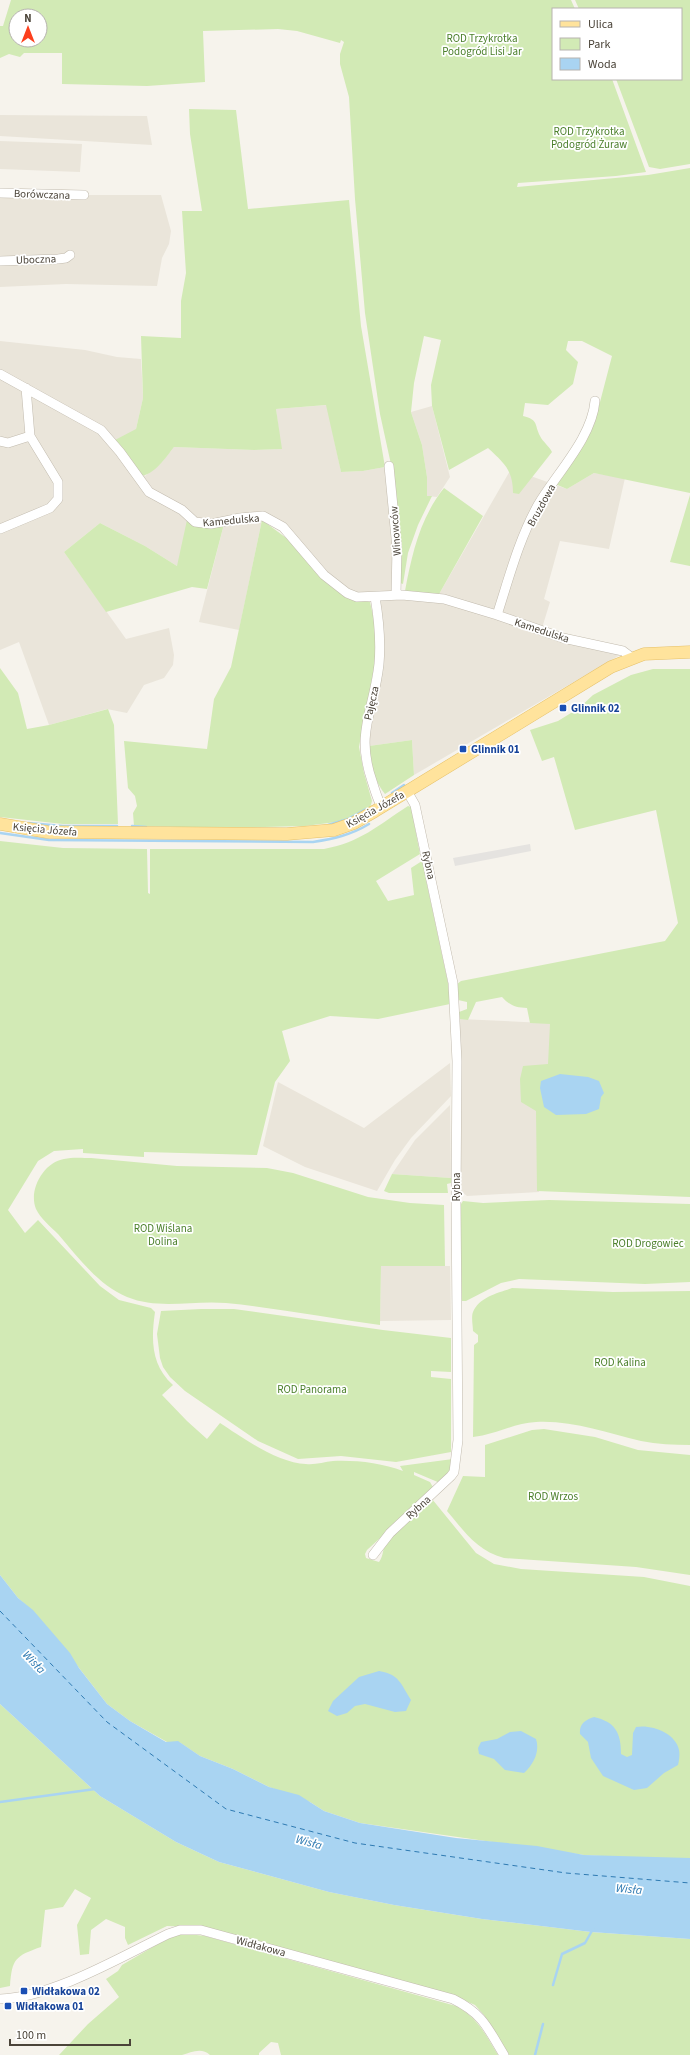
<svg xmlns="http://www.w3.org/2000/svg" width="690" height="2055" font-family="'Source Sans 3',sans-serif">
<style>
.residential{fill:#eae5da}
.green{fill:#d2eab5;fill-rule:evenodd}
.parking{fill:#e5e3e0}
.water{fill:#a9d4f2}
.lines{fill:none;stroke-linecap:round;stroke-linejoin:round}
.stream{stroke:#a9d4f2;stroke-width:2.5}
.ferry{stroke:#2e7ab2;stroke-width:1;stroke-dasharray:5 4;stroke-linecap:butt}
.minor-casing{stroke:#c2bbae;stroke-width:10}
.major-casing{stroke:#e6c16a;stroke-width:13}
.minor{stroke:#fff;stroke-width:9}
.major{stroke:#ffe39c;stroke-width:12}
.transit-dot{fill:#1a4fb4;stroke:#fff;stroke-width:1.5}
.labels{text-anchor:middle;stroke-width:3.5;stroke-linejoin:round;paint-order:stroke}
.park-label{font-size:11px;fill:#4a7f2a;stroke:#fff}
.street-label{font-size:11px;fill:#4b4439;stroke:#fff}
.transit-label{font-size:11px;font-weight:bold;fill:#164399;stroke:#fff;text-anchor:start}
.water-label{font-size:12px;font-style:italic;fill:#2e7ab2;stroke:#fff}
</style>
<rect width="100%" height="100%" fill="#f6f3ec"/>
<path class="residential" d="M0,115L147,116L152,145L0,136Z
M0,141L82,144L80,172L0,169Z
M0,191L88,195H161L171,231L169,244L162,258L157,286L66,284L0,287Z
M0,341L85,350L117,357L141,359L143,398L136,429L145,476L161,463L174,447L254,450L281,449L276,409L327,405L341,472L363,471L385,467L394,548V593L357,595L326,575L295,537L262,520L239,630L199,622L224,524L177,566L145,546L100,523L64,552L126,639L169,628L174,655L173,665L164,678L144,685L127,713L107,709L49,725L19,642L0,650Z
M432,406L450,477L437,497L427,496V477L422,445L411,412Z
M511,469L567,489L594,473L625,478L609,549L560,541L544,599L550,602L542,628L620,655L414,775L412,740L369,746L378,599L438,596Z
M460,1019L566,1024V1067L539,1080V1192L467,1196L461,1191Z
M450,1063L451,1096L411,1138L395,1160L377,1191L305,1167L263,1146L278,1082L364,1128Z
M450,1105L451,1178L392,1174L415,1140Z
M381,1266H450L451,1320L380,1321Z"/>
<path class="green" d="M11,0H571L575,9H553V79H612L646,172L616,176L518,183L517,187L648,175L690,168V493L594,473L567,489L555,484L594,425L612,356L582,341H568L566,350L578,362L573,384L548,405L525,403L523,416C539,420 534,424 540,436C543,442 549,446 552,452L519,494L513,493C513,470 504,463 488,448L449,470L432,406L431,385L441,340L424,336L414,383L411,412L422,445L427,477V496H432L418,525L408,553L403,584L400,583L392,469L380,414L365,313L355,199L349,97L340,64V54L344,42L341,40L340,43L297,31L278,29L203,31L205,82L147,86L62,84V53H24L20,57L9,54L0,58V26H3ZM16,16H40V40H16Z
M575,0H690V164L660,169L649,167L616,79H681V9H579Z
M189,109L236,110L248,209L349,200L361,326L385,467L363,471L341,472L326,405L276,409L282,449L254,450L174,447C166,457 154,476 139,476L115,440L136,429L143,398L141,336L181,338V301L186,273L182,211H202L190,134Z
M444,488L483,516L438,596L405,591C412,554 420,518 444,488Z
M690,495V566L670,562Z
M187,520L224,524L207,589L192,587L106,612L64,552L100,523L145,546L177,566Z
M262,520L293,543L350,598L370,602L377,633L375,663L359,747L364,773L372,801L370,808L344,821L305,826L229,828L134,826L133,813L137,806L135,796L128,788L124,741L207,749L214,699L231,667Z
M0,668L18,693L27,729L49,725L108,709L114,725L118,824H63L0,817Z
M653,669H690V1197L537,1191L536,1111L521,1102L520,1079L523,1066L548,1064L550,1024L530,1023L527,1008C516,1008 509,1005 502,997L476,1002L468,1020L460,1019L459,1012L467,1009V1002L458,1000L457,984L461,981L665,941L678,923L656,810L575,830L554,757L542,761L530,730L558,721L579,708L593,695L631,675Z
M412,740L414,775L385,794C374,781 370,763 369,746Z
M408,806L411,807L420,854L376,881L388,901L414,895L411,868L422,861L448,983L450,1004L378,1019L330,1016L282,1031L290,1061L275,1082L257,1155L144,1152V1157L83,1153V1149L54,1151L38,1161L8,1210L25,1233L38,1220L100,1286L119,1300L151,1308L155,1312C151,1340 151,1365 173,1385L162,1395L187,1421L207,1439L220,1423C243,1438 278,1463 306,1464C315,1465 324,1462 333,1461C356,1460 382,1463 403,1471L400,1466L453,1459L452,1469L440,1483L414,1472V1475L430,1482L434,1489L367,1550L365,1554L366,1558L379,1562C384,1555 382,1549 387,1541L432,1499L476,1553L494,1564L521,1569L644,1577L690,1586V1861L584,1855L360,1823L324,1811L310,1802L269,1787L233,1769L200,1756L179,1742H167L130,1721L107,1704L76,1664L27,1606L18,1598L0,1575V841L63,848L147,849L148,893L150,894V849H324C361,842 377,826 408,806Z
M91,1158L177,1166L267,1168L293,1173L368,1197L410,1203L444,1205L445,1266H381L380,1325C329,1318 278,1308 226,1303C193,1300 159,1310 127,1297C98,1285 78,1257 58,1234C51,1227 40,1218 36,1209C28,1190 44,1162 64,1159C72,1157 83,1158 91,1158Z
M392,1174L451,1178V1183L447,1184L448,1193H389L384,1191Z
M549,1200L690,1204V1282L645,1284L519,1279L501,1283L466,1301H462L459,1294V1207L463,1201L483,1203Z
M512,1288L613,1292L690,1291V1445C674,1445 657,1444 641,1441C606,1433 572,1420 536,1422C514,1423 495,1435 473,1437L474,1345L478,1342V1335L473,1331C473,1326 471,1317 473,1312C479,1297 498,1293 512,1288Z
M201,1309H234L383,1330L451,1338V1372L431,1371V1377L451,1379V1452L396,1462L341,1456L298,1459L258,1441L185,1391L170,1377L163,1367L160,1358L157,1334L161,1311Z
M544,1429L595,1437L638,1450L690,1455V1575L636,1567L504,1558C477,1551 464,1531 447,1511L463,1476L485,1477V1445L532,1430Z
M0,1704L100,1796L176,1842L219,1862L329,1892L394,1905L482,1919L591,1932L690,1939V2055H509L484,2015L475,2005L454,1996L197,1927L167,1926L128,1945L125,1938V1927L106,1919L91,1930L89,1954L80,1955L77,1925L91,1898L75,1889L63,1907L45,1910L41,1947C15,1956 12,1959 10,1986L0,1988Z
M188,1934L205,1936L456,2006C477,2017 486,2035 498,2055H281L278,2043L271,2042L259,2053V2055H210C202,2047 191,2052 182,2055H59L88,2024L119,1997L106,1979L118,1971L122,1965L158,1944L176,1935Z"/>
<path class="parking" d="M530,844L531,851L455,866L453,858Z"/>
<path class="water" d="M560,1074L588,1077L599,1081L604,1093L601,1097L599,1109L586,1114L556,1115L544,1107L540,1088L541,1081Z
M0,1575L18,1598L33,1610L70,1653L79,1668L107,1704L130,1721L166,1742L178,1741L200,1756L233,1769L269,1787L299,1795L324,1811L360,1823L456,1838L537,1846L584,1855L690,1858V1939L591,1932L482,1919L394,1905L329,1892L219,1862L176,1842L100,1796L0,1704Z
M379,1671C399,1674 401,1684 411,1700L406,1711L395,1712L365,1704L355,1706L347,1713L337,1716L328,1711L333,1701L359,1677Z
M594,1717C615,1722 621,1732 621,1754L627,1757L632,1755L633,1733L636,1727C651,1724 676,1733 679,1750C680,1754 679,1761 678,1765L664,1773L647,1788L634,1790L603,1776L591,1758L588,1742L580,1734C579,1724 585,1720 594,1717Z
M521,1731L536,1739C540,1751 534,1764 524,1773L505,1770L494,1759L479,1754L478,1748L481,1742L497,1739L510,1732Z"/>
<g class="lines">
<path class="stream" d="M392,793L404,785
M28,823L63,826H117
M328,825L348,819L366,809
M132,826L146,827
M0,833L49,840L313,842C333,839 351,835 369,824
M0,1802L95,1789
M553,1985L562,1954L585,1943L593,1929
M535,2055L543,2024"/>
<path class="ferry" d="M0,1611L107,1722L226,1809L355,1843L566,1873L690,1883"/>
<defs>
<path id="minor" d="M0,193L84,195
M0,261L58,259L66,258L70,255
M0,374L101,430L120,452L149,492L182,510L195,522L211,524L240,518L263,516L283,527L324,575L347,593L357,597L402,595L444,599L497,615L563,638L623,651L631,657
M0,441L8,443L30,436
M389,466L397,548L396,595
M0,529L50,508L58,499V482L30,436L26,388
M375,597C379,620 381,641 379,664C374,711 355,732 372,781C375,790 377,799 382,807
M497,615C509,578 519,539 538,505C556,474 592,438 595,401
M373,1555L390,1533L451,1476L454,1472L458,1440L456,1199L457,1061L453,983L415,805L407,791
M0,1999C51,1998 121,1957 168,1934L180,1930H201L453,1999C483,2014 487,2027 504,2055"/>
<path id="major" d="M0,824L47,832L287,834L334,830L354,823L375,811L611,667L644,654L690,652"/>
</defs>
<use href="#minor" class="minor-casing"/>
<use href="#major" class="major-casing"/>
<use href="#minor" class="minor"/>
<use href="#major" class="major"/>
</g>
<g class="transit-dot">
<rect x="559" y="704" width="8" height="8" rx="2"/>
<rect x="459" y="745" width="8" height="8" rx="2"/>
<rect x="20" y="1987" width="8" height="8" rx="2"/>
<rect x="4" y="2002" width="8" height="8" rx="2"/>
</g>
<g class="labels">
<g class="park-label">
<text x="482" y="42">ROD Trzykrotka<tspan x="482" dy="13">Podogród Lisi Jar</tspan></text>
<text x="589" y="135">ROD Trzykrotka<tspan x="589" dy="13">Podogród Żuraw</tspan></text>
<text x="163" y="1232">ROD Wiślana<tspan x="163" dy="13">Dolina</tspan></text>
<text x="648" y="1247">ROD Drogowiec</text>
<text x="620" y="1366">ROD Kalina</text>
<text x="312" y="1393">ROD Panorama</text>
<text x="553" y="1500">ROD Wrzos</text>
</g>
<g class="street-label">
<text transform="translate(42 194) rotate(2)" y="4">Borówczana</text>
<text transform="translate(36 259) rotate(-2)" y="4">Uboczna</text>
<text transform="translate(541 505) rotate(-61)" y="4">Bruzdowa</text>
<text transform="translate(231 520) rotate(-5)" y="4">Kamedulska</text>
<text transform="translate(395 531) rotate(-94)" y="4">Winowców</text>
<text transform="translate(542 630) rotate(18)" y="4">Kamedulska</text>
<text transform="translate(371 703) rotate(-77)" y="4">Pajęcza</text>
<text transform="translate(375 809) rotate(-29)" y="4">Księcia Józefa</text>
<text transform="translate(45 829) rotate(5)" y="4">Księcia Józefa</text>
<text transform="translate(429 865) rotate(78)" y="4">Rybna</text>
<text transform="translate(456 1187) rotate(-90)" y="4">Rybna</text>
<text transform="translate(418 1507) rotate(-42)" y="4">Rybna</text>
<text transform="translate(261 1946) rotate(15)" y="4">Widłakowa</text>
</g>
<g class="transit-label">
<text x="571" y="712">Glinnik 02</text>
<text x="471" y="753">Glinnik 01</text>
<text x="32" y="1995">Widłakowa 02</text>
<text x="16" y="2010">Widłakowa 01</text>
</g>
<g class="water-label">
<text transform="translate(34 1662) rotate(46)" y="4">Wisła</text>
<text transform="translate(309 1842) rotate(15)" y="4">Wisła</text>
<text transform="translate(629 1889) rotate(5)" y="4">Wisła</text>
</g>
</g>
<rect x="552" y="8" width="130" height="72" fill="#ffffff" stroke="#b7b4b0"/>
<rect x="560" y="21" width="20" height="6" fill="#ffe39c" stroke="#b7b4b0"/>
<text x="588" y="28" font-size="12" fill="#4b4439">Ulica</text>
<rect x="560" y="38" width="20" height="12" fill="#d2eab5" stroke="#b7b4b0"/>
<text x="588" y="48" font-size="12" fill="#4b4439">Park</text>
<rect x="560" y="58" width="20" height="12" fill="#a9d4f2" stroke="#b7b4b0"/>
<text x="588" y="68" font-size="12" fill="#4b4439">Woda</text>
<g transform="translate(28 28)"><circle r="19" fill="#ffffff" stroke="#b7b4b0"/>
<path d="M0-3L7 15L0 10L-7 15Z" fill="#fc3f1d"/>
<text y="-6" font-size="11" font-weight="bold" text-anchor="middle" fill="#4b4439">N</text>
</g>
<path d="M10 2039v6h120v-6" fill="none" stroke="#4b4439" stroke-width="2"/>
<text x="16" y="2039" font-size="12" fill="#4b4439" stroke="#ffffff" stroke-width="3" paint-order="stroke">100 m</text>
</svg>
